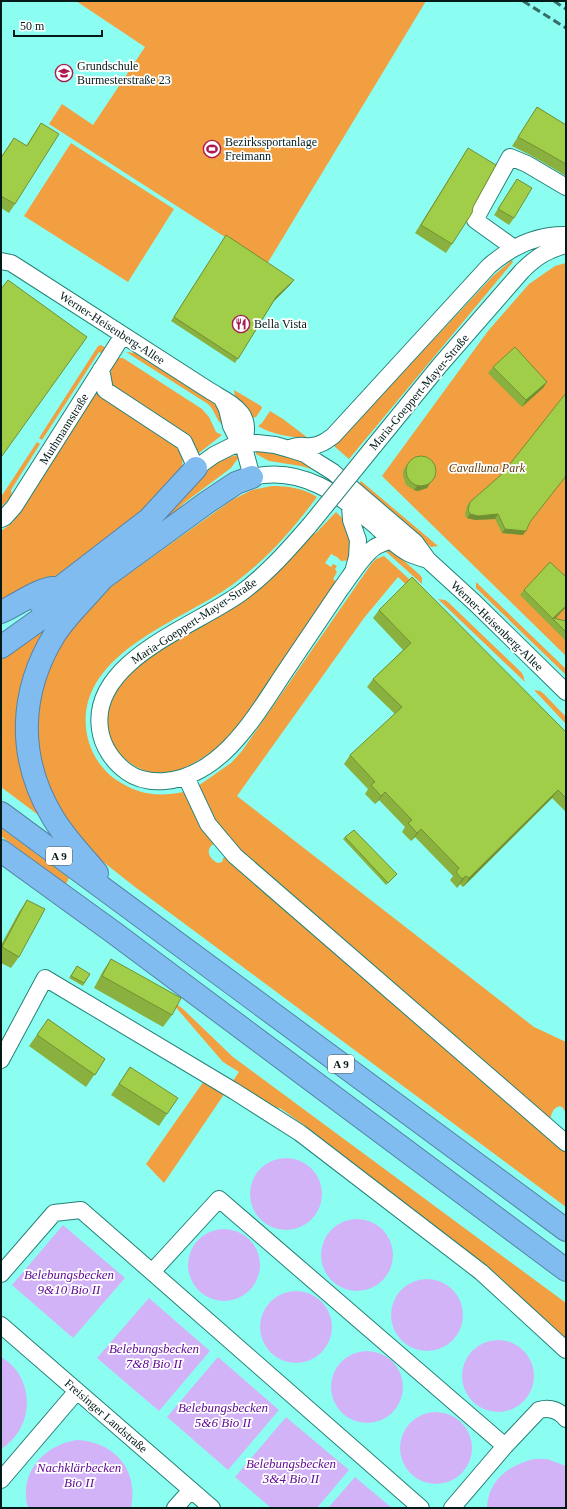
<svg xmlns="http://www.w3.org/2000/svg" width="567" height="1509" font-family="'Times New Roman',serif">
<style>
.green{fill:#f19f40}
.water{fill:#d3b3f7}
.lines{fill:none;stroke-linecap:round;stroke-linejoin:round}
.minor-casing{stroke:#248178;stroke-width:18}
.highway-casing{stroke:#5583a4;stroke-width:24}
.minor{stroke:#fff;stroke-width:16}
.highway{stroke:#81bcf0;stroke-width:22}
.rail{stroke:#356e68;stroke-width:3;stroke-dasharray:8 4;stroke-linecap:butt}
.minor-bridge-casing{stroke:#248178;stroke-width:18;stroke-linecap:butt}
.minor-bridge{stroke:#fff;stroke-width:16}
.wall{fill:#8ab13f}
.shaded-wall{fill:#719033}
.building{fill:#a1ce49;stroke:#719033}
.labels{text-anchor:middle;stroke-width:3.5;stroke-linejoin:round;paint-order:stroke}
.shield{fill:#fff;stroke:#4e5f5d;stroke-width:1}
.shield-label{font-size:11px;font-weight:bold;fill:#021a18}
.poi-label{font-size:12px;fill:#021a18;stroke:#fff;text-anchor:start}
.street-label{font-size:12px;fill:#021a18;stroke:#fff}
.park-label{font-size:12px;font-style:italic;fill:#5f3a0a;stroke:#fff}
.water-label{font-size:13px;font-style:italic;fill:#630c98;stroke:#fff}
</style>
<rect width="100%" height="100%" fill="#8cfef1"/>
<path class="green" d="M76,1H426L267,264L49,124L62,104L93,125L145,47Z
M71,143L174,209L128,282L24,216Z
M512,260L513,262L349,459L334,446L493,276Z
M566,263V656L382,476L488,331L529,284L555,266Z
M101,345L106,348L103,354L99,352L42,440L39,438L98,346Z
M126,352L135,353L215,404L219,407L223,425C216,421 215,410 208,404Z
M118,358H123L202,409L209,417L216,432L222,435L199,453L196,452L114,387C107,376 111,368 118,358Z
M98,390L176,444L183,455L182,466L153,502L88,554L50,580L1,606V531L13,522L19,513Z
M234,390L261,406L262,408L256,417L252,418L235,397Z
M270,411L283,419L308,438C293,438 270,434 258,426L262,423Z
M37,442L40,444L11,490L12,496L1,507V497Z
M259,451C287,453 294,454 317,471L301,466L269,461L256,454V452Z
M237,455L239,457L231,468L184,503L163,524L160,523C179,501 206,461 237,455Z
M361,481L438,546L431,547L358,485Z
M272,486C287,486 304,488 317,497C293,529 268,558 236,582C187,620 79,650 86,728C88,748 99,768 115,779C138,795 157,797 184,792L217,842C204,848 208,858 218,863L222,862L226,851L566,1152V1207L135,887L92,853L74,834L38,767L35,700L61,637L105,591L232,500L252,490Z
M336,512C354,528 351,538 352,560L341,561L337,557L331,554L325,563L331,567L333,564L337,566L335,569L337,572L333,579L338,583C320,610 301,638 283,665C259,699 236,739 199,760C188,767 176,772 163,773C137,775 110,752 107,726C106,712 113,696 121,685C146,652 185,639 217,617C228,609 238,598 248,589C269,570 291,550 312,531L315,534Z
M383,549L391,550L395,553L420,575L422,578V584Z
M384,556L420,589L416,594L398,577L364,618L237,796L534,1027L566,1042V1113L563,1108L560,1106C552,1108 551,1115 550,1122L238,848L222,830L210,813L198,786L231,763L242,751L372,563L376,559Z
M476,582L566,669V675L476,588Z
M438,599L445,600L448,602L521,672L523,675L525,682Z
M58,610L35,656L41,817L1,787V651Z
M534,690L540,691L544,694L566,717V724Z
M1,828L69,878L66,884L1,836Z
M174,1002L183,1009L233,1057L566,1303V1340L310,1133L308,1128L280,1108L274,1109L232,1082L239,1072L223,1062L173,1004Z
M206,1078L227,1090L164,1183L146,1164Z"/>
<path class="water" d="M250 1194a36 36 0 1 1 72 0a36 36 0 1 1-72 0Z
M321 1255a36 36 0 1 1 72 0a36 36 0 1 1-72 0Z
M63,1225L125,1278L73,1338L12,1285Z
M188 1265a36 36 0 1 1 72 0a36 36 0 1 1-72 0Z
M391 1315a36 36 0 1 1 72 0a36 36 0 1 1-72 0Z
M260 1327a36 36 0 1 1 72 0a36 36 0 1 1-72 0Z
M149,1298L210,1351L159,1411L97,1358Z
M462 1376a36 36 0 1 1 72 0a36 36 0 1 1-72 0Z
M331 1387a36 36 0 1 1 72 0a36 36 0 1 1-72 0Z
M1,1357C36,1377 35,1428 1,1449Z
M218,1357L279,1410L228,1470L167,1417Z
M400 1448a36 36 0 1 1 72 0a36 36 0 1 1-72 0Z
M286,1417L349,1470L317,1508H271L235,1477Z
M77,1440C115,1442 139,1470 131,1508H28C18,1473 44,1445 77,1440Z
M534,1459H547L566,1466V1508H487C488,1480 509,1465 534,1459Z
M355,1477L392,1508H328Z"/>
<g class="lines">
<defs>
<path id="minor" d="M514,248L475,220L510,157L527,164L566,187
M1,261L11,263L19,268L207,389C230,404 255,411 243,444
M101,369L105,390L184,442L196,468L214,455L232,446L257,443L275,445L289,449L305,454L317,462L333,472L415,542L428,560L475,603L566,692
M222,399L227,409L231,426L236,436L243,444L252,477C304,465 340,496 377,527C386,536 396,547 408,553C414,556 421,558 428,560
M374,446L440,365L522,271C536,257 547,250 566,245
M293,447C301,444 304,447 312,446C321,445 326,441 333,436L489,266C511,247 536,234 566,235
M350,506L351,520L358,540L357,557L354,568
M1,519L5,517L14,507L123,335
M309,526C288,550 267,574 241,593C196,626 90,660 100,729C102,746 113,762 127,772C138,780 152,782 165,781C223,776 257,713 286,670C304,643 322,617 340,590C349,578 363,555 375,547C380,544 386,542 392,540
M186,777L208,824L235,856L566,1143
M1,1060L45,978L234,1091L300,1133L481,1272L566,1350
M1,1274L54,1213L81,1210L152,1272
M1,1325L212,1508
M1,1480L77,1391
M175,1508L191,1490
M421,1508L152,1272L219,1199L505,1446
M452,1508L505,1446L539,1410C550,1407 559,1410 566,1419"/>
<path id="highway" d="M40,603L149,519L196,468
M1,612C17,605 36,590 53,588
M1,647L88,585L103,578L206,503L236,483L252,477
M1,813L566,1230
M1,851L113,932L566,1270
M97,873C82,855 64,837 52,816C17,757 19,692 55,634C68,614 87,597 103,578"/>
</defs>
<use href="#minor" class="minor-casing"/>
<use href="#highway" class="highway-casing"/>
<use href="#minor" class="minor"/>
<use href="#highway" class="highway"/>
<path class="rail" d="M523,1L566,28
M554,1L566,9"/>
<defs>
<path id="minor-bridge" d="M309,526L374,446"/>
</defs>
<use href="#minor-bridge" class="minor-bridge-casing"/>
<use href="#minor-bridge" class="minor-bridge"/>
</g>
<path class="wall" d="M537,107L566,125V176L532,156L512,146Z
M41,123L15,204L9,213L1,208V157L14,138L26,146Z
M468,148L452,244L446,253L415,233L463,156Z
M517,179L514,218L509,225L494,215Z
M223,240L291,284L274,301L235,363L171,321Z
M493,367L547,382L543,388L522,407L488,373Z
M408,463L435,476L427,488L418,491L414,490L406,485L403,476V471Z
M470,502L529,523L523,535L502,533L495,519L475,520L467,518L465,515L467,506Z
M524,590L566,607L555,619L566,621V641L520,595Z
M379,610L566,732V812L552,798L463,887L460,884L457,888L450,880L453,876L415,837L411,841L402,832L405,827L379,800L375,804L365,794L368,789L344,764L350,755L395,714L367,687L373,679L403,650L373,618Z
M345,837L395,876L386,885L343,839Z
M27,900L19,957L11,968L1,963V945L19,912Z
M111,959L172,1015L163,1027L94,988L103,971Z
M77,966L90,974L83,986L69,978Z
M48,1019L105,1059L86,1087L29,1046Z
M130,1067L167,1114L159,1126L111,1095Z"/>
<path class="shaded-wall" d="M294,280L291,284L273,302L276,297Z
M547,382L543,388L522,407L526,400Z
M430,483L427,488L418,491L414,490L417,486Z
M470,514H498L495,519L475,520L467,518Z
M505,529L526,531L523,535L502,533Z
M566,606V607L554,620L553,619Z
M558,790L552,798L463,887L469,878Z
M385,792L379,800L375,804L381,796Z
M421,829L415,837L411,841L417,833Z
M466,876L457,888L462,879Z"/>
<path class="building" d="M537,107L566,125V164L538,148L518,137Z
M41,123L59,134L15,204L1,196V158L14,138L27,146Z
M468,148L496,165L473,207L472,213L452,244L421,225Z
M517,179L532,188L514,218L498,209Z
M226,235L294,280L276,297L238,359L174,317Z
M8,280L87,337L2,456L1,455V289Z
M515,347L547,382L526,400L493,367Z
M566,393V476L530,522L526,531L505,529L498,514L478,516L470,514L468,510L470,502L502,474Z
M406 471a15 15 0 1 1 30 0a15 15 0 1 1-30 0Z
M550,562L566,577V606L553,618L566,621V632L524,590Z
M412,577L566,732V798L558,790L469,878L466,876L462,879L456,872L459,868L421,829L417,833L408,823L412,820L385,792L381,796L371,785L375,782L350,755L402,707L373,679L411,643L379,610Z
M354,830L397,874L388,883L345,837Z
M27,900L45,909L19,957L2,947Z
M111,959L181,998L172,1015L102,976Z
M77,966L90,974L84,983L71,976Z
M48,1019L105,1059L95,1075L37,1035Z
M130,1067L178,1098L167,1114L119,1084Z"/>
<defs>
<symbol id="school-ring" viewBox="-11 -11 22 22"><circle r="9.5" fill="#fff" stroke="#ab194f" stroke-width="1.5"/><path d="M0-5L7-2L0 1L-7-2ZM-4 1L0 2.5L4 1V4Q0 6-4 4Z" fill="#ab194f"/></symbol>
<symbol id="stadium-ring" viewBox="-11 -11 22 22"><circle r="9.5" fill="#fff" stroke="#ab194f" stroke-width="1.5"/><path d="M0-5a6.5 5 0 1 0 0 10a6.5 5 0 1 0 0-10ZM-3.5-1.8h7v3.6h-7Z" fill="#ab194f"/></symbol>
<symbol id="restaurant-ring" viewBox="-11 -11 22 22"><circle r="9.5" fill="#fff" stroke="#ab194f" stroke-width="1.5"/><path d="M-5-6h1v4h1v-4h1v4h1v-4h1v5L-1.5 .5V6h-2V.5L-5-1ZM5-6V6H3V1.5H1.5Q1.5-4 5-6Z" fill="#ab194f"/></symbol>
</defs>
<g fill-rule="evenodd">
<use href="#school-ring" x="54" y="63" width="20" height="20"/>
<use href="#stadium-ring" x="202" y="139" width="20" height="20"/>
<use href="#restaurant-ring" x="231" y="314" width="20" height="20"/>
</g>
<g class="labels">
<g class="shield">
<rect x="46" y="847" width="26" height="18" rx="3"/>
<rect x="328" y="1055" width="26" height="18" rx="3"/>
</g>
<g class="shield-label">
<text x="59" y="860">A 9</text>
<text x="341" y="1068">A 9</text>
</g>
<g class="poi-label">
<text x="77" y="70">Grundschule<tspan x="77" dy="14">Burmesterstraße 23</tspan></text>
<text x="225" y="146">Bezirkssportanlage<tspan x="225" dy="14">Freimann</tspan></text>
<text x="254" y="328">Bella Vista</text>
</g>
<g class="street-label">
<text transform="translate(112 328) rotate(33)" y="4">Werner-Heisenberg-Allee</text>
<text transform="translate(419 392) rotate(-50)" y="4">Maria-Goeppert-Mayer-Straße</text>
<text transform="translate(64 429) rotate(-58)" y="4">Muthmannstraße</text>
<text transform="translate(194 621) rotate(-33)" y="4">Maria-Goeppert-Mayer-Straße</text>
<text transform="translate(497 626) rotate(44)" y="4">Werner-Heisenberg-Allee</text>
<text transform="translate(106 1416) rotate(41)" y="4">Freisinger Landstraße</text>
</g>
<g class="park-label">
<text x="487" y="472">Cavalluna Park</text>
</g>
<g class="water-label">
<text x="69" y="1279">Belebungsbecken<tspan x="69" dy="15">9&amp;10 Bio II</tspan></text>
<text x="154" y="1353">Belebungsbecken<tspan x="154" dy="15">7&amp;8 Bio II</tspan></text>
<text x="223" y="1412">Belebungsbecken<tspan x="223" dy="15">5&amp;6 Bio II</tspan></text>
<text x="291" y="1468">Belebungsbecken<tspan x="291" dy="15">3&amp;4 Bio II</tspan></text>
<text x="79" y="1472">Nachklärbecken<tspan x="79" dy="15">Bio II</tspan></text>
</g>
</g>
<rect width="567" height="1509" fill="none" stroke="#021a18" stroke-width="4"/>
<path d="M14 30v6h88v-6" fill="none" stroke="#021a18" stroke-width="2"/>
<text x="20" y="30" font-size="12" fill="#021a18" stroke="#ffffff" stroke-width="3" paint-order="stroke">50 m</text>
</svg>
